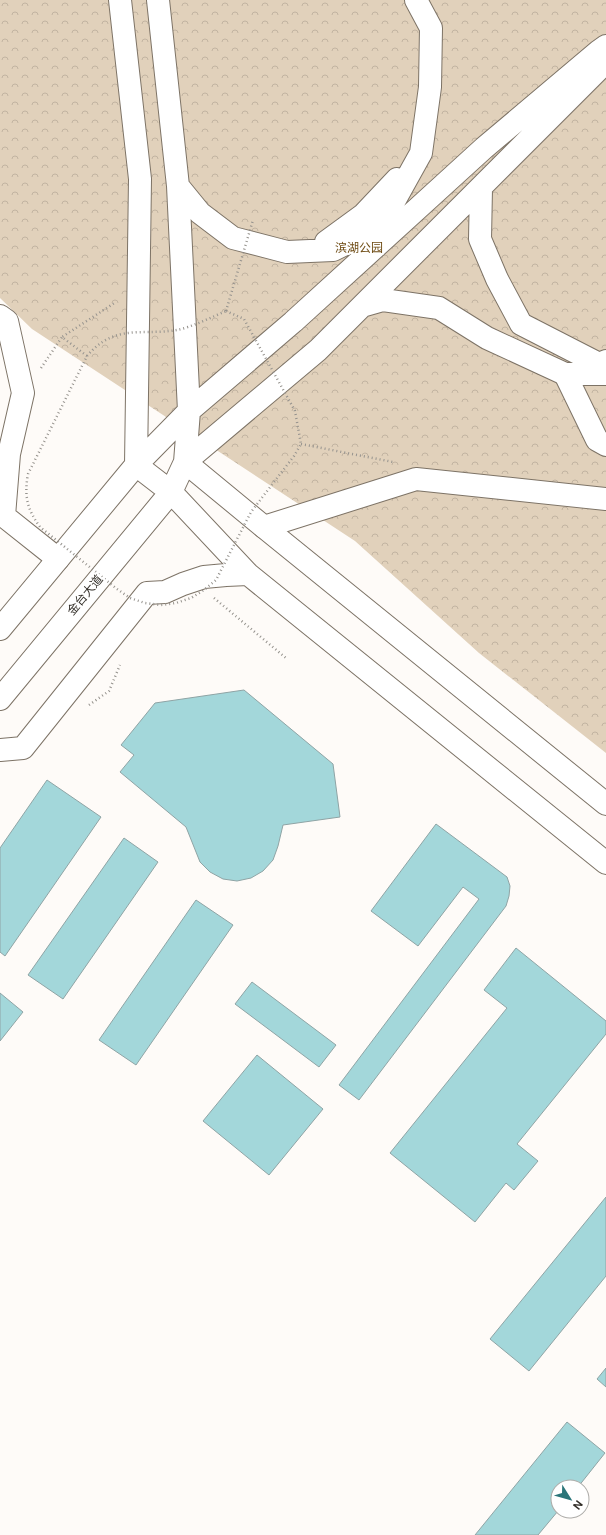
<svg xmlns="http://www.w3.org/2000/svg" width="606" height="1535" font-family="'DM Sans','Noto Sans SC',sans-serif">
<style>
.park{fill:url(#park-crowns)}
.building{fill:#a3d7da;stroke:#8fa4a5}
.lines{fill:none;stroke-linecap:round;stroke-linejoin:round}
.minor-casing{stroke:#7d7366;stroke-width:24}
.major-casing{stroke:#7d7366;stroke-width:24}
.path{stroke:#96938e;stroke-width:2.5;stroke-dasharray:1 3;stroke-linecap:butt}
.minor{stroke:#fff;stroke-width:22}
.major{stroke:#fff;stroke-width:22}
.path-bridge{stroke:#96938e;stroke-width:2.5;stroke-dasharray:1 3;stroke-linecap:butt}
.labels{text-anchor:middle;stroke-width:4;stroke-linejoin:round;paint-order:stroke}
.park-label{font-size:12px;fill:#6f4c14;stroke:#fff}
.street-label{font-size:12px;fill:#332f29;stroke:#fff}
</style>
<defs>
<pattern id="park-crowns" width="20" height="18" patternUnits="userSpaceOnUse"><rect width="20" height="18" fill="#e1d1bb"/><path d="M2 6a3 3 0 1 1 6 0M12 15a3 3 0 1 1 6 0" fill="none" stroke="#c2b4a1"/></pattern>
</defs>
<rect width="100%" height="100%" fill="#fefbf8"/>
<path class="park" d="M0,0H606V753L479,653L355,541L32,329L0,298Z"/>
<path class="building" d="M244,690L333,764L340,817L283,825L278,846L273,860L263,871L251,878L237,881L223,879L210,872L200,862L186,827L120,772L134,755L121,745L155,703Z
M47,780L101,817L5,956L0,952V848Z
M436,824L507,877L510,886L509,896L506,906L359,1100L339,1085L479,899L463,887L418,946L371,911Z
M124,838L158,862L63,999L28,975Z
M196,900L233,925L136,1065L99,1040Z
M516,948L606,1021V1034L517,1144L538,1161L514,1190L506,1183L475,1222L390,1153L507,1008L484,990Z
M252,982L336,1045L319,1067L235,1004Z
M0,993L23,1012L0,1041Z
M257,1055L323,1109L269,1175L203,1121Z
M606,1197V1276L529,1371L490,1339Z
M606,1368V1387L597,1379Z
M567,1422L605,1453L578,1487H558V1511L538,1535H475Z"/>
<g class="lines">
<defs>
<path id="minor" d="M0,316L7,321L23,393L9,454L4,516L58,559
M565,374L597,440L606,445
M264,527L416,479L606,499"/>
<path id="major" d="M120,0L140,179L136,465
M178,186L200,213L233,238L287,252L333,250L376,229
M481,188L480,239L497,279L521,324L599,364L606,361
M326,242L363,215L397,179
M364,246L391,207L421,153L430,87L431,28L416,0
M362,306L383,300L439,308L487,338L565,374H606
M185,462L318,350L605,63
M185,462L264,527L606,804
M136,465L171,492L248,574L606,863
M0,629L136,465L189,411L293,322L484,148L599,51L606,46
M0,699L171,492L185,462L189,411L178,186L158,0
M0,750L23,748L147,593L165,592L183,584L204,577L226,575L248,574"/>
</defs>
<use href="#minor" class="minor-casing"/>
<use href="#major" class="major-casing"/>
<path class="path" d="M87,356L62,337L116,302
M41,368L62,337
M301,444L393,462
M214,598L286,658
M89,705L109,691L120,665"/>
<use href="#minor" class="minor"/>
<use href="#major" class="major"/>
<path class="path-bridge" d="M226,311L244,319L295,411L301,444L294,456L251,512L216,580L204,590L191,598L176,603L161,605L145,603L130,598L117,589L40,527C27,509 24,496 28,474L87,356C115,323 141,336 177,330C192,327 212,317 226,311Z
M226,311L253,220"/>
</g>
<g class="labels">
<g class="park-label">
<text x="359" y="252">滨湖公园</text>
</g>
<g class="street-label">
<text transform="translate(85 595) rotate(-50)" y="4">金台大道</text>
</g>
</g>
<g transform="translate(570 1499) rotate(127)"><circle r="19" fill="#ffffff" stroke="#adaca9"/>
<path d="M0-3L7 15L0 10L-7 15Z" fill="#2b7579"/>
<text y="-6" font-size="11" font-weight="bold" text-anchor="middle" fill="#332f29">N</text>
</g>
</svg>
